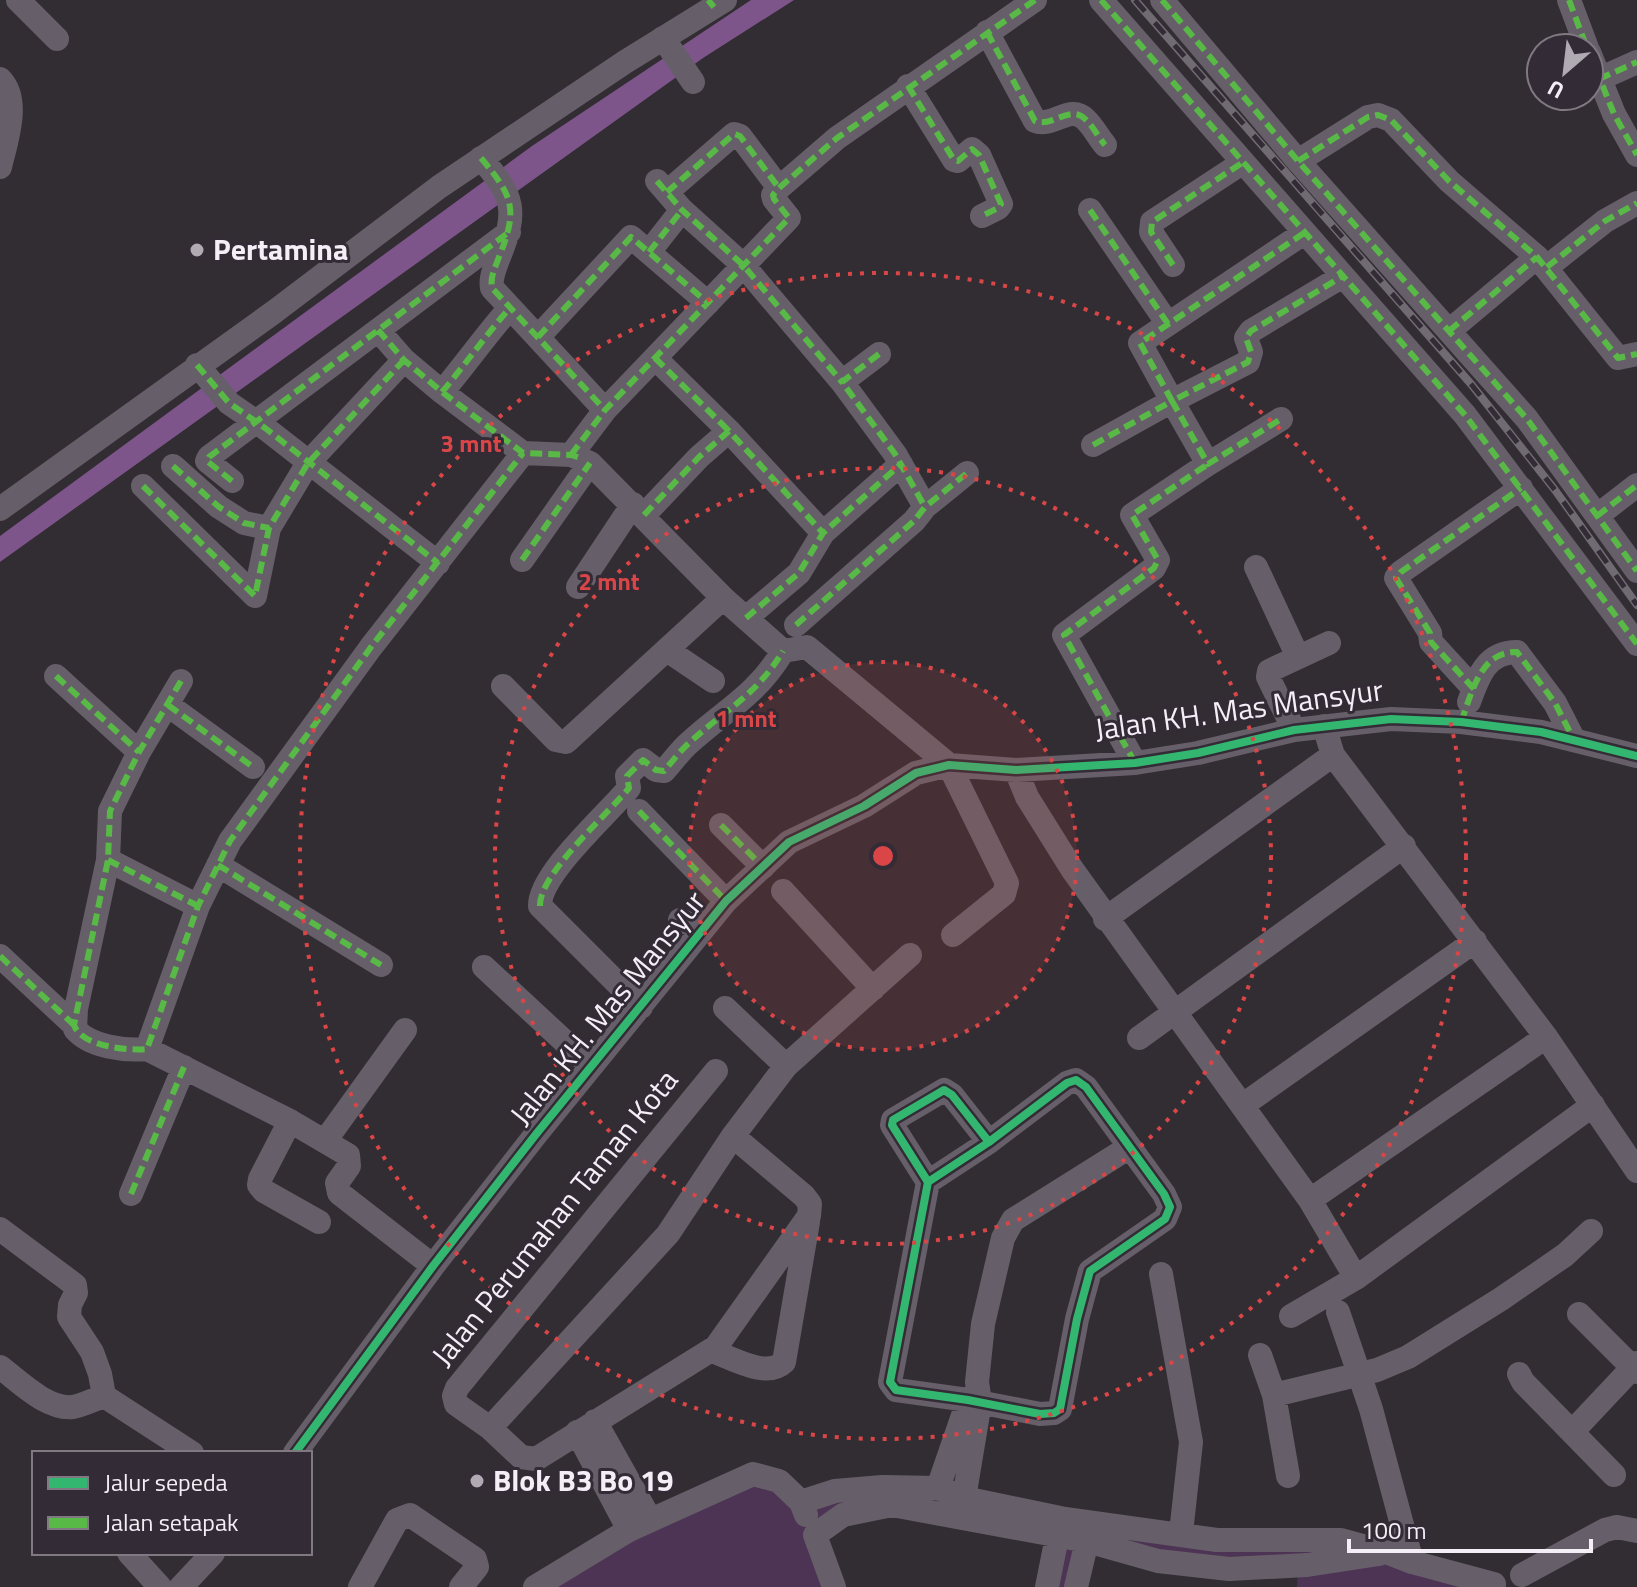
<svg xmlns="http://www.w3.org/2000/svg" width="1637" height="1587" font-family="'Titillium Web',sans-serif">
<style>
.green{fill:#4d3454}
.water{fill:#7e558a}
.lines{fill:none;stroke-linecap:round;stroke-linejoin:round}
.minor{stroke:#665f69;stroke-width:24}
.rail-casing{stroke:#706b72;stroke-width:8}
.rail{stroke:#332b35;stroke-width:5;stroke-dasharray:15;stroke-linecap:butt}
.quiet{stroke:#58b947;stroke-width:6;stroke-dasharray:12 6;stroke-linecap:butt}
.cycleway-casing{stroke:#332b35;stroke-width:13}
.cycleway{stroke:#33b770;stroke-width:8}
.ring{fill:none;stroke:#da4647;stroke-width:4;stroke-dasharray:4 8}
.poi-dot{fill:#b0abb2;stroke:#332b35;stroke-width:3}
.labels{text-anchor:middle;stroke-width:6;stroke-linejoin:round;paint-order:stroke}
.poi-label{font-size:30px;font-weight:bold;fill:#f4eff6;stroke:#332b35;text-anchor:start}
.street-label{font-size:30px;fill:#f4eff6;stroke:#332b35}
.centre{fill:#da4647;stroke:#332b35;stroke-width:4}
.ring-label{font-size:24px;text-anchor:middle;font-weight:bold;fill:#da4647;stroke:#332b35;stroke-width:6;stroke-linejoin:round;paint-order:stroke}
</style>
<rect width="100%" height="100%" fill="#322d33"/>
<path class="green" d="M753,1474L801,1502L964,1498L1305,1541L1480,1587H1297L1298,1567L1088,1541L1076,1587H1047L1057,1538L892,1505L816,1535L834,1587H535L650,1519Z"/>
<path class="water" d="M751,0H794L703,58L0,562V536L532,146Z"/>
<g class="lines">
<path class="minor" d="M18,0L57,39
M1101,0L1465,415L1637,644
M1162,0L1298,161L1527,419L1637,571
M1569,0L1587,48
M987,32L1035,121C1052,128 1070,104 1085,119C1093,126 1098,137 1105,145
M663,38L693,82
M1589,52L1614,114L1637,155
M0,79C21,100 6,141 0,167
M1599,79L1637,62
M908,86L954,160L958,161L972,149L979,155L1001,204L998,208L982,216
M481,158C514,197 518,210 499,257C495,268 490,277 492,288L605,410
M1298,161L1368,117L1378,115L1391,120L1449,181L1537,257L1618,358L1637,354
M657,181L682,210L743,265L842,382
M667,192L734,134L740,136L779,188
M1090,210L1168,324
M1304,233L1140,343L1172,401L1248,362L1251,352L1246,338L1251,331L1343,276
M649,252L682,210
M1173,265L1151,232L1152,222L1242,163
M1547,267L1605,221L1637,203
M378,330L404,360L442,392L523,453L571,455L590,463L723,598L783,651L807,647L949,765L1007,883L1004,894L953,935
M1449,331L1537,257
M538,337L631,237L708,303
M879,354L842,382L895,454L925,507
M655,358L729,431
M197,365L229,403L265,428L438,563
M442,392C465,365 485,336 509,309
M1093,445L1172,401L1208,464L1281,419
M571,455L605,410L789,218L774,199L773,195L779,188L837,138L1035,0
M173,466L219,507L244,523L269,528
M232,481L207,461L209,457L509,232
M143,486L255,596L269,528L308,463L404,360
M0,509L274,312L439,187L625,62L725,0
M644,515L699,457L729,431L823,533
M1597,516L1637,485
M522,560L590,463
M1256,567L1298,657
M578,587L633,504
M746,618L799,573L823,533L901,464
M796,625L914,521L925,507L967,473
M667,650L713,681
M56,676L139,752
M181,681L139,752L110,811L108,860L76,1009L75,1029C90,1047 125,1051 147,1049L290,1121L348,1155L349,1166L337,1183L339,1193L433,1266
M503,686L556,740L566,742L723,598
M1474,689L1431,642L1430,633L1396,578L1401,572L1521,488
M1469,702C1478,677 1486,652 1517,652L1555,703L1574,740
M168,705L253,767
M1324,726L1333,755L1546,1037L1637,1171
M1294,730L1268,677L1269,671L1329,643
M1135,763L1064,635L1154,568L1158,560L1132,515L1208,464
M1016,770L1027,797L1072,869L1310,1200L1356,1278
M639,811L726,901
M721,825L763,867
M108,860L198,906
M218,865L381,965
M783,891L873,989
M1105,919L1333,755
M680,920L702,929
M0,956L74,1025
M484,967L591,1066
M641,1007L540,906C539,874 608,814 629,788L627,776L643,760L656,770L664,771C672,762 680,751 689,743C725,710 757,695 783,651
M725,1008L786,1066
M1139,1038L1404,846
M147,1049L198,906L230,841L371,647L523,453
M716,1071L457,1388L454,1396L456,1404L490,1428L521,1457L536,1459L716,1347L809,1216L810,1204L804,1196L733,1136
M1243,1105L1475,941
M290,1121L260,1179L259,1185L264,1191L319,1222
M325,1141L405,1030
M928,1182L989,1142L1067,1083L1076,1080L1086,1087L1164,1194L1170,1207L1165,1219L1090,1271L1077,1319L1060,1409L1054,1413L1040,1414L968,1400L896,1390L890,1382L928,1182L892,1125L893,1120L944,1090L952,1095L989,1142
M131,1194L184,1067
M1310,1200L1546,1037
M0,1229L75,1285L76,1293L70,1305L69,1317L92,1352L100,1374L104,1396
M1161,1274L1191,1442L1181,1533
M1338,1312L1371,1409L1412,1562
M1579,1314L1637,1372
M1291,1316L1356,1278L1593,1105
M712,1351C732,1358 766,1379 784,1362L808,1222
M1260,1355L1274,1395L1288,1476
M0,1367C19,1381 47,1410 73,1407C83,1405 95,1399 104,1396L192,1453
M1519,1374L1523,1382L1614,1475
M1274,1395L1377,1370L1408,1357L1501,1299L1565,1255L1591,1231
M595,1421L650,1519
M490,1428L668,1234L733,1136L786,1066L910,955
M577,1432L629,1530
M1572,1432L1637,1363
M295,1453L433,1266L537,1133L726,901L789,842L864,806L916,773L949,765L1016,770L1135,763L1198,753L1294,730L1391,719L1461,722L1541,732L1637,756
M938,1488L969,1398
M964,1498L980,1402L977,1382L983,1324L1003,1238L1013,1220L1128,1148
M801,1502L835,1491L882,1487L938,1488L964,1498L1065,1519L1217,1540H1341L1389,1553L1412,1562L1494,1584
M129,1553L160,1587
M1522,1575L1605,1530L1617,1527L1637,1531
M181,1587L213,1553
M360,1587L397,1520L410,1515L475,1559L477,1567L461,1587
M535,1587L629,1530L753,1474L779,1481L801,1502L806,1515
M834,1587L815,1535L843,1515L892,1505L1087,1541L1158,1561L1229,1569L1307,1565L1379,1554
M1047,1587L1057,1537
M1076,1587L1087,1541"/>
<defs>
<path id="rail" d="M1135,0L1471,384L1555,490L1637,605"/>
</defs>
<use href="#rail" class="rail-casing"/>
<use href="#rail" class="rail"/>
<path class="quiet" d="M708,0L714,7
M1101,0L1465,415L1637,644
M1162,0L1298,161L1527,419L1637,571
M1569,0L1587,48
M987,32L1035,121C1052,128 1070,104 1085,119C1093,126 1098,137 1105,145
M1589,52L1614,114L1637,155
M1599,79L1637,62
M908,86L954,160L958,161L972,149L979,155L1001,204L998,208L982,216
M481,158C514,197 518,210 499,257C495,268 490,277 492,288L605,410
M1298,161L1368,117L1378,115L1391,120L1449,181L1537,257L1618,358L1637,354
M657,181L682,210L743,265L842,382
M667,192L734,134L740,136L779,188
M1090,210L1168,324
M1304,233L1140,343L1172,401L1248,362L1251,352L1246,338L1251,331L1343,276
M649,252L682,210
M1173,265L1151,232L1152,222L1242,163
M1547,267L1605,221L1637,203
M378,330L404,360L442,392L523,453L571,455L581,458
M1449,331L1537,257
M538,337L631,237L708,303
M879,354L842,382L895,454L925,507
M655,358L729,431
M197,365L229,403L265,428L438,563
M442,392C465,365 485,336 509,309
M1093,445L1172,401L1208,464L1281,419
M571,455L605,410L789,218L774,199L773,195L779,188L837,138L1035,0
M173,466L219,507L244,523L269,528
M232,481L207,461L209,457L509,232
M143,486L255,596L269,528L308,463L404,360
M644,515L699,457L729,431L823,533
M1597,516L1637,485
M522,560L590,463
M746,618L799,573L823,533L901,464
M796,625L914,521L925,507L967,473
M56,676L139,752
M181,681L139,752L110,811L108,860L74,1025C81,1046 127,1051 147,1049L198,906L230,841L371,647L523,453
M1474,689L1431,642L1430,633L1396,578L1401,572L1521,488
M168,705L253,767
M1461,722C1472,693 1480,651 1517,652L1555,703L1574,740
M1135,763L1064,635L1154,568L1158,560L1132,515L1208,464
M639,811L726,901
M721,825L763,867
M108,860L198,906
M218,865L381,965
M540,906C539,874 608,814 629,788L627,776L643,760L656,770L664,771C672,762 680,751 689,743C725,710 757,695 783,651
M0,956L74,1025
M131,1194L184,1067"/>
<defs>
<path id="cycleway" d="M928,1182L989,1142L1067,1083L1076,1080L1086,1087L1164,1194L1170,1207L1165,1219L1090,1271L1077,1319L1060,1409L1054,1413L1040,1414L968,1400L896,1390L890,1382L928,1182L892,1125L893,1120L944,1090L952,1095L989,1142
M295,1453L433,1266L537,1133L726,901L789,842L864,806L916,773L949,765L1016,770L1135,763L1198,753L1294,730L1391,719L1461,722L1541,732L1637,756"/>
</defs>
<use href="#cycleway" class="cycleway-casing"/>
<use href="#cycleway" class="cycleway"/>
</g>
<circle cx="883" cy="856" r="194" fill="#da4647" fill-opacity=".12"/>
<g class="ring">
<circle cx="883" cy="856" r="194"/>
<circle cx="883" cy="856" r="388"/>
<circle cx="883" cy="856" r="583"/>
</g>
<g class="poi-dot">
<circle cx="197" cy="250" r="8"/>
<circle cx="477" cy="1481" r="8"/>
</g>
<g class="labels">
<g class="poi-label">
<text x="213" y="260">Pertamina</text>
<text x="493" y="1491">Blok B3 Bo 19</text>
</g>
<g class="street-label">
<text transform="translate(1239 710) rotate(-8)" y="10">Jalan KH. Mas Mansyur</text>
<text transform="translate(608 1008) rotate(-51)" y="10">Jalan KH. Mas Mansyur</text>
<text transform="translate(555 1218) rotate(-51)" y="10">Jalan Perumahan Taman Kota</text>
</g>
</g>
<circle cx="883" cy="856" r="12" class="centre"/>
<g class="ring-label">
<text x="471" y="452">3 mnt</text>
<text x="609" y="590">2 mnt</text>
<text x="746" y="727">1 mnt</text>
</g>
<rect x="32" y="1451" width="280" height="104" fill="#332b35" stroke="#807982" stroke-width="2"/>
<rect x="48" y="1477" width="40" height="12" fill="#33b770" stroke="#807982" stroke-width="2"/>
<text x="104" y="1491" font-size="24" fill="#f4eff6">Jalur sepeda</text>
<rect x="48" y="1517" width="40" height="12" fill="#58b947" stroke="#807982" stroke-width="2"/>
<text x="104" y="1531" font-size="24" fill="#f4eff6">Jalan setapak</text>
<g transform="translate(1565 72) rotate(208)"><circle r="38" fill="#332b35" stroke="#807982" stroke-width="2"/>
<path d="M0-6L14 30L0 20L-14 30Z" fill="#b0abb2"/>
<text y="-12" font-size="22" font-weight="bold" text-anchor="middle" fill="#f4eff6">U</text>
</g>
<path d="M1349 1539v12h242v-12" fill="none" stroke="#f4eff6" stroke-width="4"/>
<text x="1361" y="1539" font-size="24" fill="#f4eff6" stroke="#332b35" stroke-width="6" paint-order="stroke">100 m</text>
</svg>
